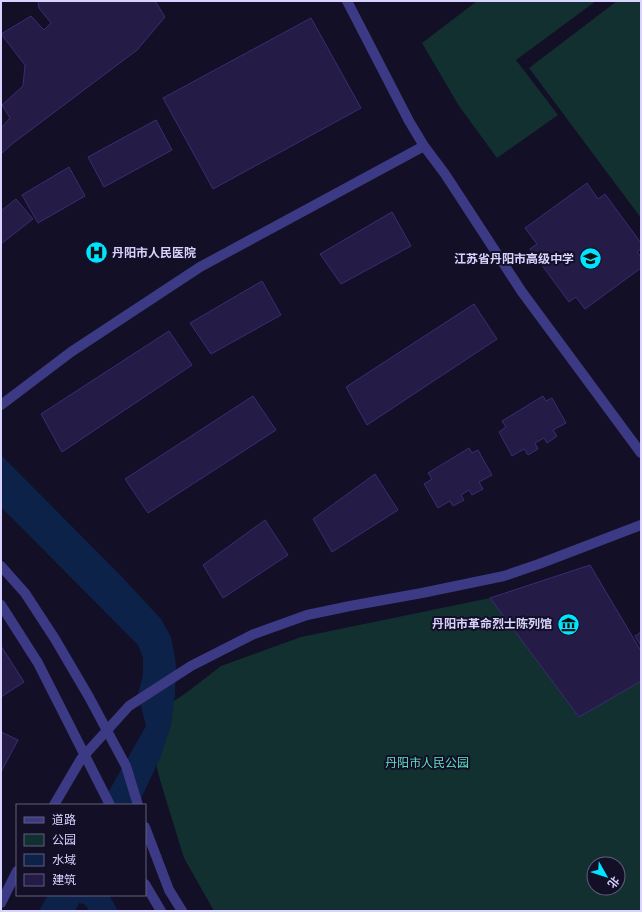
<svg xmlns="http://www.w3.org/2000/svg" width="642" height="912" font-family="'Asap Condensed','Noto Sans SC',sans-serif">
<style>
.green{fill:#12302f;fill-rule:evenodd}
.water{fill:#0c2248}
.building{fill:#241b47;stroke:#3b2d73}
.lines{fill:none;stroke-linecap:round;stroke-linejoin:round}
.minor{stroke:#3d3a85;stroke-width:10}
.labels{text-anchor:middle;stroke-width:4;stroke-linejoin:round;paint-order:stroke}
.poi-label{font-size:12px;font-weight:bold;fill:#d9d4ff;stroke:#130f26;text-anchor:end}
.park-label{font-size:12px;fill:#5fe0c0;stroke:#130f26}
</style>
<rect width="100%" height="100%" fill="#130f26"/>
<path class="green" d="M477,1H596L516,60L558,115L497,158L459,106L422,43Z
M617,1H641V218L529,68Z
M490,598L579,717L641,681V911H214L184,858L160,780L145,720L186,693L221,666L301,637ZM594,864H618V888H594Z"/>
<path class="water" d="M1,455L123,578L161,619L171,637L176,664L175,694L171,725L161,756L138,805H101L146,726L138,694L143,675V658L138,645L1,507Z
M48,895H109L118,911H90L84,904L79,903L75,911H39Z"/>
<path class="building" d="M38,1H155L165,17L137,50L12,144L1,154V128L10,118L2,105L23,86L25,65L1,34L31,16L44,30L51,23L39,8Z
M311,18L361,108L213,189L163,98Z
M156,120L172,150L104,187L88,157Z
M69,167L85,196L38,223L22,195Z
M587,183L598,199L605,194L641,243V249L637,252L641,257V268L585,309L576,297L569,302L530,249L537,244L525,228Z
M16,199L33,219L1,244V211Z
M392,212L411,246L341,284L320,254Z
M262,281L281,315L211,354L190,323Z
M474,304L497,339L367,425L346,387Z
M169,331L192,365L62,452L41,414Z
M253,396L276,430L148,513L125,479Z
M543,396L546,401L552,398L566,423L553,430L557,436L547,443L544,438L535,443L538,449L528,455L524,449L512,456L499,432L506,427L502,421Z
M469,448L472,453L478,450L492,475L479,482L483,489L472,495L469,490L461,495L464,500L453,506L450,501L438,508L424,484L432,479L428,473Z
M375,474L398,510L332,552L313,519Z
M265,520L288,555L223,598L203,565Z
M590,565L641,651V681L579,717L490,598Z
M641,632V646L635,636Z
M1,646L24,682L1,697Z
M1,732L18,740L1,772Z"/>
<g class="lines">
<path class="minor" d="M347,1L409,121L424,146L445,174L522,292L641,453
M1,405L71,352L200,267L424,146
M1,566L25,593L55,639L89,697L126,766L138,805
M1,605L38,663L110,805
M54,805L81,759L129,706L191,666L254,634L307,615L350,606L422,593L504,576L539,564L641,525
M145,827L169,890L182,911
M145,884L161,911
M1,903L17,871"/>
</g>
<defs>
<symbol id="hospital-disc" viewBox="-11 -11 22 22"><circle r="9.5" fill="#00e5ff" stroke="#130f26"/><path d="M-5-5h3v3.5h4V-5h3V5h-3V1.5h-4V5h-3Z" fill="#111"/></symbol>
<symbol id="school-disc" viewBox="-11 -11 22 22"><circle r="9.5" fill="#00e5ff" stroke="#130f26"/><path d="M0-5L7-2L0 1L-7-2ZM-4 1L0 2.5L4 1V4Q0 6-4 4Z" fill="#111"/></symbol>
<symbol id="museum-disc" viewBox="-11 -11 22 22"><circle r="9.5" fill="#00e5ff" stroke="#130f26"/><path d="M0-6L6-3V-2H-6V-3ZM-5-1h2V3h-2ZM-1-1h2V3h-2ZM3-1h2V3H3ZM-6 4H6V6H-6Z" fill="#111"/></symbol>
</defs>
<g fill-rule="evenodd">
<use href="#hospital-disc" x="84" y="240" width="25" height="25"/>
<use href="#school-disc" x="578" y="246" width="25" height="25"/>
<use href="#museum-disc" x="556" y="612" width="25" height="25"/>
</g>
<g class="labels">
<g class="poi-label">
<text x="112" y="257" text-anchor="start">丹阳市人民医院</text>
<text x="574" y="263">江苏省丹阳市高级中学</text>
<text x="552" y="628">丹阳市革命烈士陈列馆</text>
</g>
<g class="park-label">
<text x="427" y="767">丹阳市人民公园</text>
</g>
</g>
<rect width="642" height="912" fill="none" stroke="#d9d4ff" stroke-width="4"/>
<rect x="16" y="804" width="130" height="92" fill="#130f26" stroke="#625e7d"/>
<rect x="24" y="817" width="20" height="6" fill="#3d3a85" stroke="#625e7d"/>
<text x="52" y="824" font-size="12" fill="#d9d4ff">道路</text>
<rect x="24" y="834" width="20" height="12" fill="#12302f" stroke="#625e7d"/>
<text x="52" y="844" font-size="12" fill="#d9d4ff">公园</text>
<rect x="24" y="854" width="20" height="12" fill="#0c2248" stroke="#625e7d"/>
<text x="52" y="864" font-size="12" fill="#d9d4ff">水域</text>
<rect x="24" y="874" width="20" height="12" fill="#241b47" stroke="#625e7d"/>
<text x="52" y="884" font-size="12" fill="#d9d4ff">建筑</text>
<g transform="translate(606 876) rotate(129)"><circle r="19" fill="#130f26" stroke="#625e7d"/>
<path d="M0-3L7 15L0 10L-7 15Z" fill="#00e5ff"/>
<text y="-6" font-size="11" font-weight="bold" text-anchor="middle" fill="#d9d4ff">北</text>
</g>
</svg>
